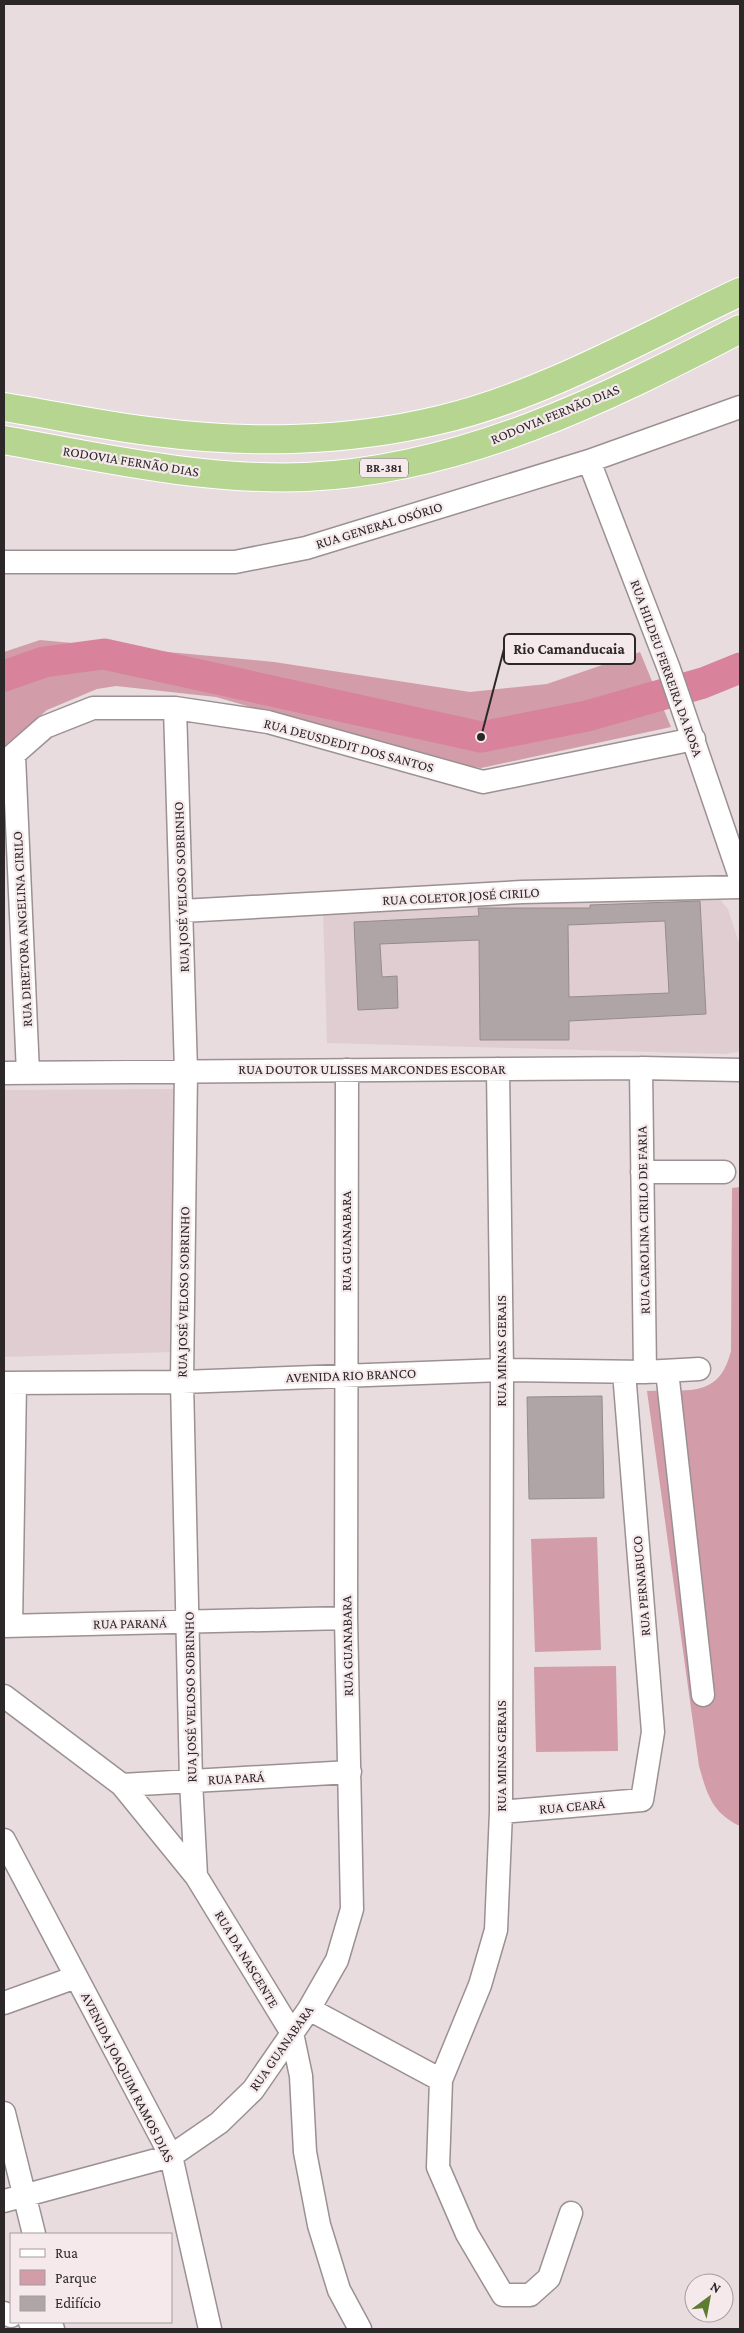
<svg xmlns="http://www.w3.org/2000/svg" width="744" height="2333" font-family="'Crimson Pro',serif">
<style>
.built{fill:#e0cdd2}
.green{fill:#d29ca9}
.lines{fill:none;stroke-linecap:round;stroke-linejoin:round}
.river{stroke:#d8839b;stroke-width:31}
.building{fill:#afa5a7;stroke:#968c8e;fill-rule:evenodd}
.minor-casing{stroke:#9b9093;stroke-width:25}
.highway-casing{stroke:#fff;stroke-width:30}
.minor{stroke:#fff;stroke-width:22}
.highway{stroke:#b6d591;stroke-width:28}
.labels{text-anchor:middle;stroke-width:4.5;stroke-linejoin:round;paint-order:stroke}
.shield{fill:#f5e9ec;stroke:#686264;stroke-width:1}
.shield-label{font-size:12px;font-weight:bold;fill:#2c2829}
.street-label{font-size:14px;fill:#2c2829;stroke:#f5e9ec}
.leader{fill:none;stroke:#2c2829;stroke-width:2}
.callout-dot{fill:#2c2829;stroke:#f5e9ec;stroke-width:2}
.callout{fill:#f5e9ec;stroke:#2c2829;stroke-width:2}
.callout-label{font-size:15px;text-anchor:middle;font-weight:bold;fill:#2c2829}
</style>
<rect width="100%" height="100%" fill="#e8dcdf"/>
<path class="built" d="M717,896L728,909L740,946V1050L737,1052L725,1054L327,1043L323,912L593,898Z
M175,1089L173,1352L4,1357V1090Z"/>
<path class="green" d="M40,640L274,662L470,692L547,684L640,652L671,727L481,768L428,761L331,730L216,697L116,686L97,689L47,710L4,747V652Z
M740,1187V1826C712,1813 707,1794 699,1766L647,1391C688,1389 719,1399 731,1351L732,1188Z
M597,1537L601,1650L535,1652L531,1539Z
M616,1666L618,1751L536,1752L534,1667Z"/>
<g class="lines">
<path class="river" d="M4,676L44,662L104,654L481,737L587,716L703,683L740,668"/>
</g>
<path class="building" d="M700,901L706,1014L569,1021V1040H480L479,940L380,944L382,977L397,976L398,1008L358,1010L354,922L479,916L478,908H590V905ZM665,921L669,993L569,997L568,925Z
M602,1396L604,1498L529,1499L527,1397Z"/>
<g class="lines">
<defs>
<path id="minor" d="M589,461L669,669L740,877
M4,562H235L306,548L589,461L740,407
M175,708L186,1071L182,1382L191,1781L196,1876
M14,756L28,1073
M4,763L45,727L93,708H175L268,722L483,782L694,739
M182,911L522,892L740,887
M641,1068L645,1372
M498,1069L502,1370L501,1812L496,1930L480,1985L441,2080L438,2167L467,2234L503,2295H530L549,2278L571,2213
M4,1073L641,1068L740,1070
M642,1172H724
M667,1371L703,1695
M4,1383L182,1382L502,1370L645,1372L699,1369
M4,1626L346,1618
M11,1626L15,1383
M4,1696L122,1785L196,1876L292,2033L301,2076L305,2152L319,2225L339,2290L360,2329
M122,1785L350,1772
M501,1812L642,1800L653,1732L624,1372
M4,1840L171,2156L210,2329
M4,2003L76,1977
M309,2009L441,2080
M4,2113L34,2234
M4,2201L171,2156L219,2123L253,2090L309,2009L337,1960L352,1909L346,1618L347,1070
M4,2313L11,2316
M30,2322L53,2329"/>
<path id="highway" d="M4,407C54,415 105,426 156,432C249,444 348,442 439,420C540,397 646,336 740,292
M4,440C103,458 204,481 306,477C461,470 604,400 740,329"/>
</defs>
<use href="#minor" class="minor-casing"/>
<use href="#highway" class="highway-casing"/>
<use href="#minor" class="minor"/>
<use href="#highway" class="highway"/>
</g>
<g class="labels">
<rect class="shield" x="360" y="458.5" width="48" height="19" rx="4"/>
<g class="shield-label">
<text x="384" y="472">BR-381</text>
</g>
<g class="street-label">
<text transform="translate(555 414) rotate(-22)" y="5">RODOVIA FERNÃO DIAS</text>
<text transform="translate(131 461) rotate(9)" y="5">RODOVIA FERNÃO DIAS</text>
<text transform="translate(379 525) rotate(-17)" y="5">RUA GENERAL OSÓRIO</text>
<text transform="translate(667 668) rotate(70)" y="5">RUA HILDEU FERREIRA DA ROSA</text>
<text transform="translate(349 745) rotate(15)" y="5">RUA DEUSDEDIT DOS SANTOS</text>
<text transform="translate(181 887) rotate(-92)" y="5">RUA JOSÉ VELOSO SOBRINHO</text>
<text transform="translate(461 896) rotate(-3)" y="5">RUA COLETOR JOSÉ CIRILO</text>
<text transform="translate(22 929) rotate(-93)" y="5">RUA DIRETORA ANGELINA CIRILO</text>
<text x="372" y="1074">RUA DOUTOR ULISSES MARCONDES ESCOBAR</text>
<text transform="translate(643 1220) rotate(-91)" y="5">RUA CAROLINA CIRILO DE FARIA</text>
<text transform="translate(346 1241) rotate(-90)" y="5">RUA GUANABARA</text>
<text transform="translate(183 1292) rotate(-89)" y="5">RUA JOSÉ VELOSO SOBRINHO</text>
<text transform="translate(501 1351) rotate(-90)" y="5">RUA MINAS GERAIS</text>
<text transform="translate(351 1375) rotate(-2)" y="5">AVENIDA RIO BRANCO</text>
<text transform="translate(641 1586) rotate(-95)" y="5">RUA PERNABUCO</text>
<text transform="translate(130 1623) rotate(-1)" y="5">RUA PARANÁ</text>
<text transform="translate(347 1646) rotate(-91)" y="5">RUA GUANABARA</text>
<text transform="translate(190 1697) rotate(-91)" y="5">RUA JOSÉ VELOSO SOBRINHO</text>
<text transform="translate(501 1756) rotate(-90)" y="5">RUA MINAS GERAIS</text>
<text transform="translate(236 1778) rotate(-3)" y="5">RUA PARÁ</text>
<text transform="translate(572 1806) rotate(-5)" y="5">RUA CEARÁ</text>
<text transform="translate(247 1959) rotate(59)" y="5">RUA DA NASCENTE</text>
<text transform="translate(281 2048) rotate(-55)" y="5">RUA GUANABARA</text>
<text transform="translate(128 2077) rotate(63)" y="5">AVENIDA JOAQUIM RAMOS DIAS</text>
</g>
</g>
<path class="leader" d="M481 737L504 649"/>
<circle class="callout-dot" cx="481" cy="737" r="5"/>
<rect class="callout" x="504" y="634" width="131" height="30" rx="5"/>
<g class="callout-label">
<text x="569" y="654">Rio Camanducaia</text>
</g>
<rect width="744" height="2333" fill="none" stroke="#2c2829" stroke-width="10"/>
<rect x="10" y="2233" width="162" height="90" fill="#f5e9ec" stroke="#a59c9e"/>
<rect x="20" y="2249" width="25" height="8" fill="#ffffff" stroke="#a59c9e"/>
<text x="55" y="2258" font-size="15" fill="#2c2829">Rua</text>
<rect x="20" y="2270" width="25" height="15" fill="#d29ca9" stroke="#a59c9e"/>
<text x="55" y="2283" font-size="15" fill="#2c2829">Parque</text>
<rect x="20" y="2296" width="25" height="15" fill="#afa5a7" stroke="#a59c9e"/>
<text x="55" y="2308" font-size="15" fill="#2c2829">Edifício</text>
<g transform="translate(709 2298) rotate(32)"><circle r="24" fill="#f5e9ec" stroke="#a59c9e"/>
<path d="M0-4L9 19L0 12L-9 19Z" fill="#5d7b31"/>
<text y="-8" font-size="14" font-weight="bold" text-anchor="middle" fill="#2c2829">N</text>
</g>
</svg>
